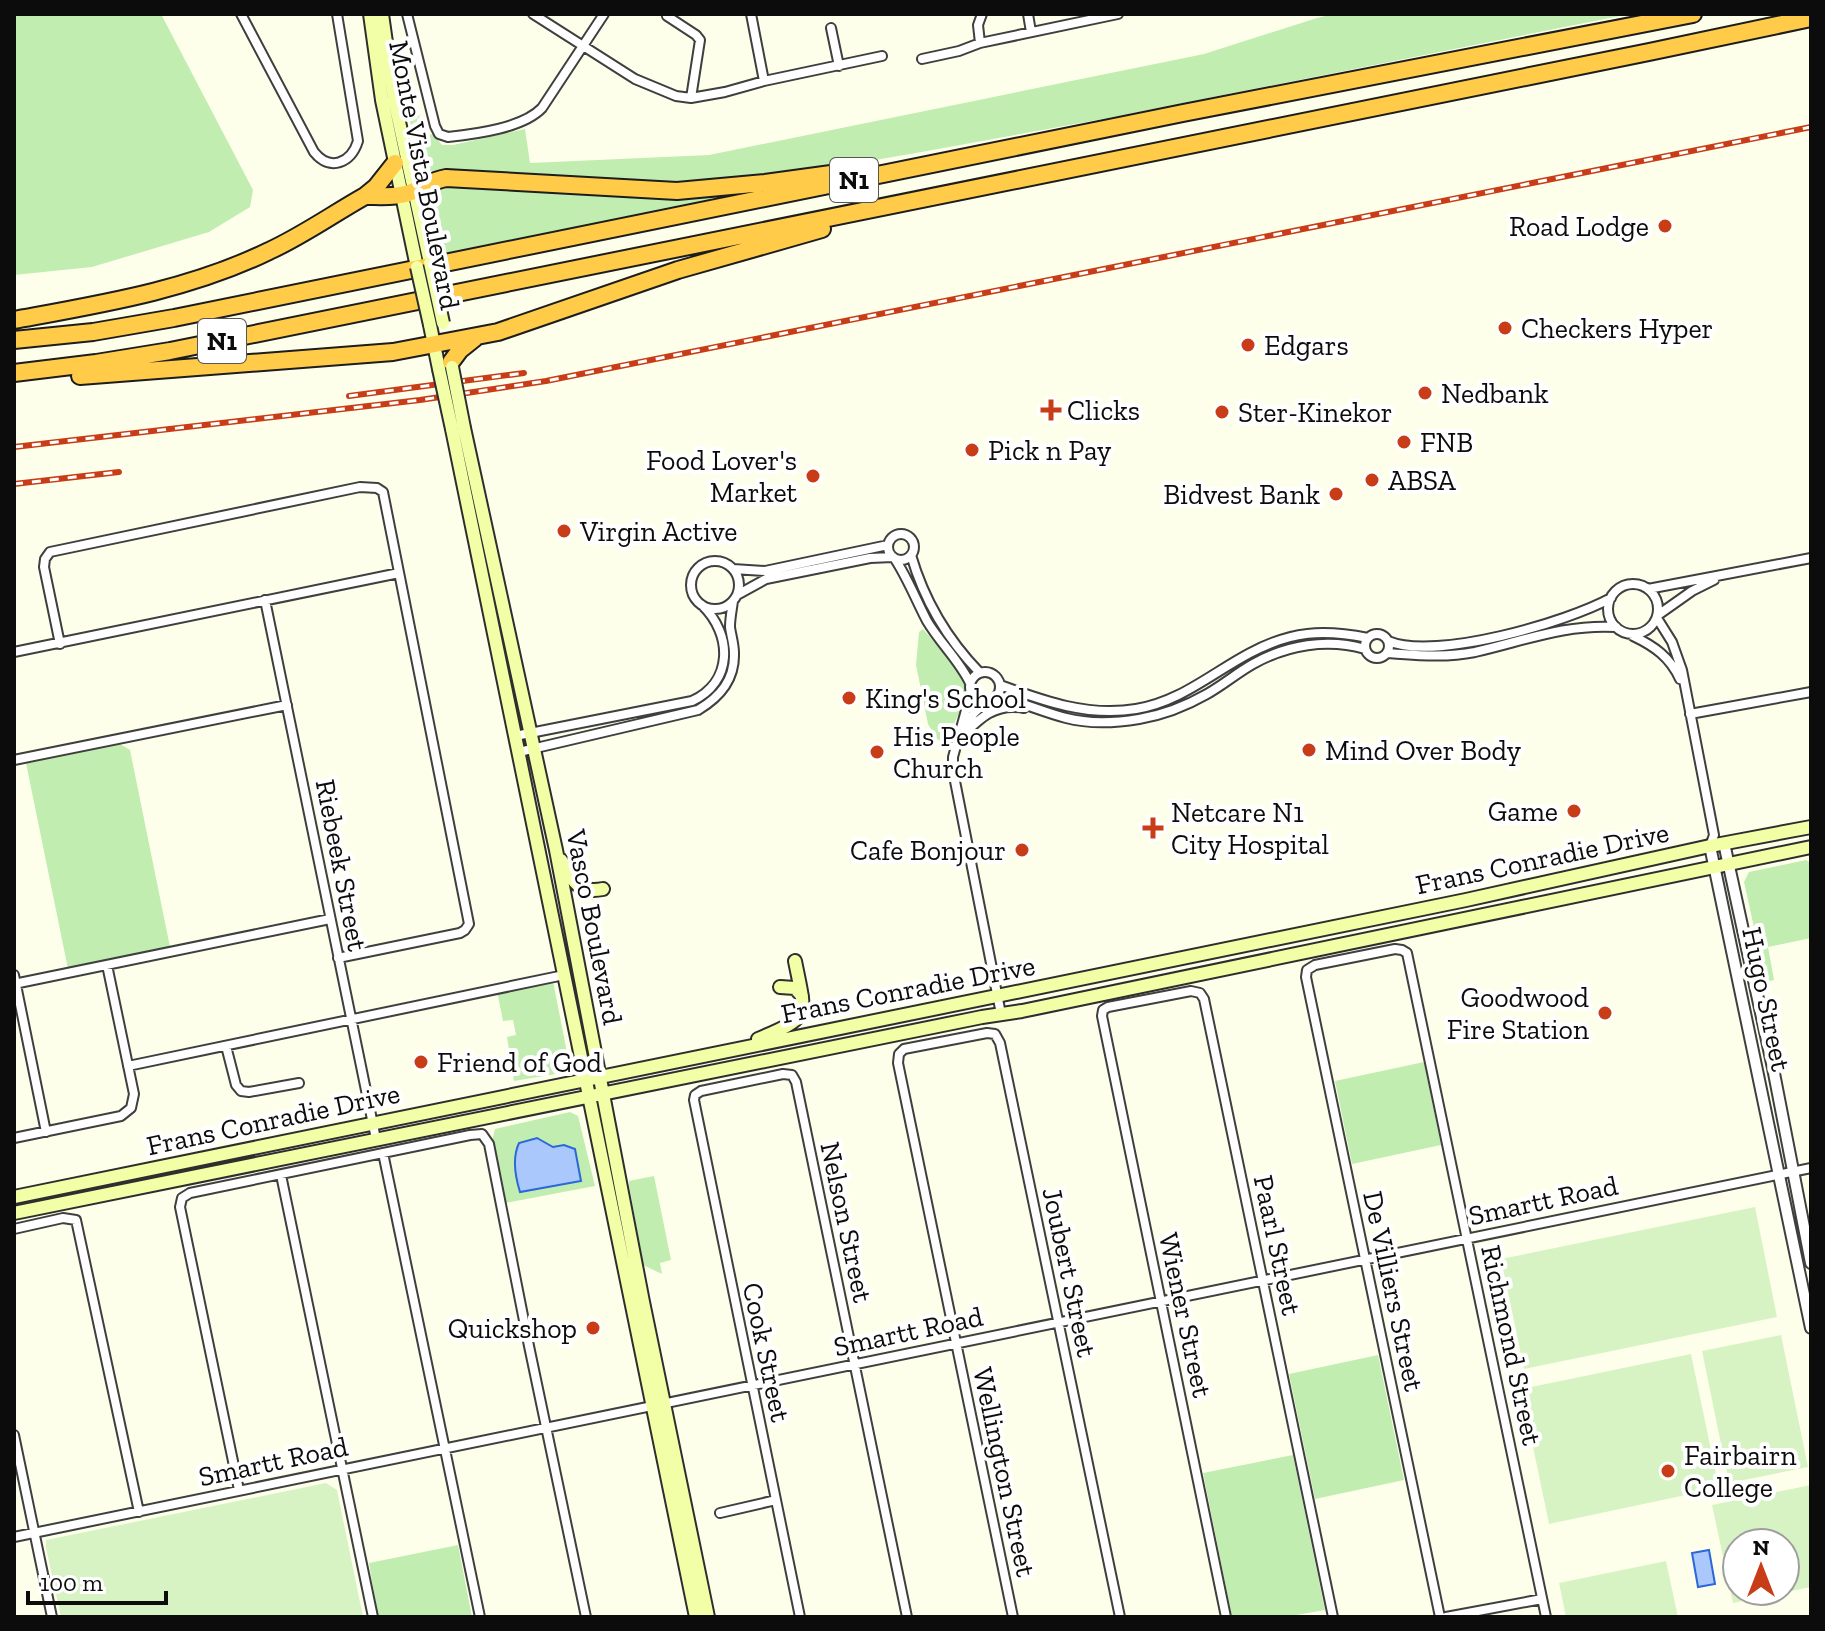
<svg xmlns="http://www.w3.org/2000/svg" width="1825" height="1631" font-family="'Zilla Slab',serif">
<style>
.green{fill:#c1edb1}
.pitch{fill:#d7f3c4;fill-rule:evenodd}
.water{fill:#aac8fc;stroke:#2b67d9;stroke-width:2}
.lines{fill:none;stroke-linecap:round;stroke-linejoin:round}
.minor-casing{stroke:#3f3f3f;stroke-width:12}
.tertiary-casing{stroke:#3f3f3f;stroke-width:14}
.secondary-casing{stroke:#2e2e2e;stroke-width:16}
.motorway-casing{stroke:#1d1d1d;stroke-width:20}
.minor{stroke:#fff;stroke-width:8}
.tertiary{stroke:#fff;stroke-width:10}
.secondary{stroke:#f2ffa6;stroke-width:12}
.motorway{stroke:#ffcb49;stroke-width:16}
.rail-casing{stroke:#c83d18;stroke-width:6}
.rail{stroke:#fff;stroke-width:3;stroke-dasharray:9;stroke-linecap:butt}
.secondary-bridge-casing{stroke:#2e2e2e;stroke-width:16;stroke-linecap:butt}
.secondary-bridge{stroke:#f2ffa6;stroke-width:12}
.poi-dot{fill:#c83d18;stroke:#fff;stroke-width:3}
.labels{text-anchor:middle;stroke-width:8;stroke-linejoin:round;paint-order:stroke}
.shield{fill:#fff;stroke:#555;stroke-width:2}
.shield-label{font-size:26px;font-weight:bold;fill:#0c0c0c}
.street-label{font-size:28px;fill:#0c0c0c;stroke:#fff}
.poi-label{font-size:28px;fill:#0c0c0c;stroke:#fff;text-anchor:start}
</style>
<rect width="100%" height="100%" fill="#feffeb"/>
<path class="green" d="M14,14H161L253,190L250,207L209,232L92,267L14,275Z
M1334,14H1630L1108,118L916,153L776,177L693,185L433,172L425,168L420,162L409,117L400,98L398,91L413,88L424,136L433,134L442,145H453L525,129L530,163L709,155L1204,54L1317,18Z
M439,185L779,186L436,255L424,193Z
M923,629L956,667L965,685V693L962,708L944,743L937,739L928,724L916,665L919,632Z
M120,744L130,750L170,947L68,969L26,763Z
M1806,860L1811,863V938L1768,947L1774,980L1766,982L1744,882L1749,872Z
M553,981L569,1063L562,1073L514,1081L507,1037L516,1035L513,1020L503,1021L497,991Z
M1424,1062L1441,1145L1352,1164L1335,1081Z
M570,1112L578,1116L595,1186L505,1203L492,1141L495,1129Z
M654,1176L671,1260L660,1263L662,1274L643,1265L629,1185V1181Z
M1378,1355L1404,1480L1315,1499L1289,1374Z
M1293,1455L1325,1610L1285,1617H1232L1203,1473Z
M458,1545L472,1617H378L369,1563Z"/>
<path class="pitch" d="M1755,1207L1777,1317L1524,1369L1501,1259Z
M1781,1335L1808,1467L1729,1483L1702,1351Z
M1691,1354L1719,1488L1549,1524L1521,1389Z
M326,1483L337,1490L363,1617H61L46,1548V1540Z
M1811,1485V1587L1733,1603L1712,1505ZM1737,1543H1785V1591H1737Z
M1666,1561L1678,1617H1566L1559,1583Z"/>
<path class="water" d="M537,1138L553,1147L564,1145L575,1149L581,1181L520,1192C515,1176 512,1158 519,1143Z
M1709,1550L1715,1584L1698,1587L1692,1553Z"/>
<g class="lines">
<defs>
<path id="minor" d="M241,14L314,152C330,172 351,163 358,141L337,14
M407,14L435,126L439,134L448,137C476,134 523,128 542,108L604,14
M533,14L635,79L676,96L691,98L725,92L764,81L882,56
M751,14L764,81
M1028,14L1031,32
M667,16L696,35L700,40L691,98
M831,28L839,66
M980,43L978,25L982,14
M922,59L959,51L980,43L1118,14
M888 547a13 13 0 1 1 26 0a13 13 0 1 1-26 0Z
M911,555C924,600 947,639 980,673
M895,559C908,579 916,600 927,621C940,643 959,660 970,683
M691 585a24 24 0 1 1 48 0a24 24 0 1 1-48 0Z
M733,569L765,571L888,545
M1608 609a25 25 0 1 1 50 0a25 25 0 1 1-50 0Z
M1648,589L1811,558
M737,595L766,579L870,558L893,557
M265,600L376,1139
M1658,615L1692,591L1714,580
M1657,618L1672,642L1682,670L1714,835L1710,846
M1365 646a12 12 0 1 1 24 0a12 12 0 1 1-24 0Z
M1633,636C1654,646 1670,657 1680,679
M1388,641C1436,661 1567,622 1611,598
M60,644L44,567L45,559L50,552L360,487L377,488L383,492L469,924L465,930L460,933L338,958
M14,652L399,573
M1387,653C1417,655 1445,658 1475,652C1524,641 1564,624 1616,627
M970 687a15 15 0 1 1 30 0a15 15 0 1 1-30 0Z
M1000,685C1044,701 1088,717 1136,709C1180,702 1212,673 1250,653C1291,631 1323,629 1368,638
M971,692L953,757V771L1001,1014
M996,697C1020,701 1042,712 1066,718C1089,724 1115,723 1139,719C1163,715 1186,706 1207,694C1223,685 1237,673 1253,664C1287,645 1327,638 1365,649
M1690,714L1811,692
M964,729L974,713L986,702
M515,736L692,701C733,682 733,635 702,605
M958,740C978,720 994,702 1024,708
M519,752L698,710C720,697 735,680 734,653C734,644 731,635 730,627C730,618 732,609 733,601
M14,760L287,705
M14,975L46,1132
M14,984L330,919
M226,1046L236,1085L241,1091L249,1092L299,1083
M128,1066L564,975
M14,1138L121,1116L131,1108L134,1094L107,965
M383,1153L480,1617
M281,1175L373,1617
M14,1229L63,1218L76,1220L139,1512
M14,1435L52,1617
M239,1490L180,1207L182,1198L190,1193L470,1135L482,1134L489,1144L529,1346L586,1617
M720,1513L776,1500
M14,1537L1811,1168
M800,1617L694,1100L695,1095L701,1091L783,1074L792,1075L796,1082L907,1617
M1013,1617L898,1063L899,1054L904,1049L987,1033L995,1034L1000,1043L1120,1617
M1226,1617L1102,1016L1103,1010L1108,1007L1191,991L1200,993L1204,999L1333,1617
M1440,1617L1306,977L1307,970L1315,965L1395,949L1402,950L1407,953L1546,1617
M1446,1617L1542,1599"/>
<path id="tertiary" d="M1724,843L1773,1068L1811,1263
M1710,846L1811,1328"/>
<path id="secondary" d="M370,14L382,100L417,267
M382,14L394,99L430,263
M430,325L439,369
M464,428L556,850L643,1302L708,1617
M452,429L696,1617
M561,860C572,880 577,894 603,889
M780,987L795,988L802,996
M758,1039C812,1016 806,1017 795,961
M14,1197L1466,900L1710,846L1811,827
M14,1213L982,1017L1022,1011L1811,847"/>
<path id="motorway" d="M365,196C382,196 401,198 416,190C427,185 434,180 446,178L677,191L765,183L831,174
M14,320C101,304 189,290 269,251C302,236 333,214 365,196L376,187L395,163
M14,340L93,332L174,318L1183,113L1693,14
M451,362L460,350L475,338
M14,373L96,363L170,351L1649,52L1811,18
M80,376L393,352L498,332L678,270L822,229"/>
</defs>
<use href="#minor" class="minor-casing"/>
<use href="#tertiary" class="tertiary-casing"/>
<use href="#secondary" class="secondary-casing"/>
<use href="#motorway" class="motorway-casing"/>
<use href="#minor" class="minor"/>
<use href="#tertiary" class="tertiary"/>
<use href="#secondary" class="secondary"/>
<use href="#motorway" class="motorway"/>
<defs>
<path id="rail" d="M349,396L524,373
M14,447L420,400L546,381L1811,127
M14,484L119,472"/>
</defs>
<use href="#rail" class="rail-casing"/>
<use href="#rail" class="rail"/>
<defs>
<path id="secondary-bridge" d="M430,263L443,323
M417,267L430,325
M452,367L464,428
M439,369L452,429"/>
</defs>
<use href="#secondary-bridge" class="secondary-bridge-casing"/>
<use href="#secondary-bridge" class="secondary-bridge"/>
</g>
<g class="poi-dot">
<circle cx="1665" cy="226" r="8"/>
<circle cx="1505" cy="328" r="8"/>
<circle cx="1248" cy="345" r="8"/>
<circle cx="1425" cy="393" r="8"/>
<path d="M1047 398h8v8h8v8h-8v8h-8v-8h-8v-8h8z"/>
<circle cx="1222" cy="412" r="8"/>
<circle cx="1404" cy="442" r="8"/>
<circle cx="972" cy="450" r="8"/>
<circle cx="813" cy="476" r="8"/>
<circle cx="1372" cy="480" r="8"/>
<circle cx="1336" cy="494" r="8"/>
<circle cx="564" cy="531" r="8"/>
<circle cx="849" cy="698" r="8"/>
<circle cx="1309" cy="750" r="8"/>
<circle cx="877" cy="752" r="8"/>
<circle cx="1574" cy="811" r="8"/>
<path d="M1149 816h8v8h8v8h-8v8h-8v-8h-8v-8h8z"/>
<circle cx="1022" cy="850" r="8"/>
<circle cx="1605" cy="1013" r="8"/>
<circle cx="421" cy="1062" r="8"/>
<circle cx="593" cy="1328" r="8"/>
<circle cx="1668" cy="1471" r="8"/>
</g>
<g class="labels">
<g class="shield">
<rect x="830" y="158" width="48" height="44" rx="6"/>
<rect x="198" y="319" width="48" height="44" rx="6"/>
</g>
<g class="shield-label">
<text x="854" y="189">N1</text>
<text x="222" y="350">N1</text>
</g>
<g class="street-label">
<text transform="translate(425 175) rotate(79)" y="10">Monte Vista Boulevard</text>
<text transform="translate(1542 858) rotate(-12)" y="10">Frans Conradie Drive</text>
<text transform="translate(342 865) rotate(79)" y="10">Riebeek Street</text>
<text transform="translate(595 927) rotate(79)" y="10">Vasco Boulevard</text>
<text transform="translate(908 989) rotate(-11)" y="10">Frans Conradie Drive</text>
<text transform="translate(1767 999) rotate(78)" y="10">Hugo Street</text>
<text transform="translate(273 1119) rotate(-12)" y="10">Frans Conradie Drive</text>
<text transform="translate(1543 1200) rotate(-12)" y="10">Smartt Road</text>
<text transform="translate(847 1222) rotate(78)" y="10">Nelson Street</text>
<text transform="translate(1278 1245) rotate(78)" y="10">Paarl Street</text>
<text transform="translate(1070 1272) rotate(78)" y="10">Joubert Street</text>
<text transform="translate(1394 1291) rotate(78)" y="10">De Villiers Street</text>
<text transform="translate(1186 1315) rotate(78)" y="10">Wiener Street</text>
<text transform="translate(908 1331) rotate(-12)" y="10">Smartt Road</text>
<text transform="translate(1512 1345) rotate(78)" y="10">Richmond Street</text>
<text transform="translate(767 1352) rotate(78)" y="10">Cook Street</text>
<text transform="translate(273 1461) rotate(-12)" y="10">Smartt Road</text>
<text transform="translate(1005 1472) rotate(78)" y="10">Wellington Street</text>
</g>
<g class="poi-label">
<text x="1649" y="236" text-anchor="end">Road Lodge</text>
<text x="1521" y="338">Checkers Hyper</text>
<text x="1264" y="355">Edgars</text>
<text x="1441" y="403">Nedbank</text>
<text x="1067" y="420">Clicks</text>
<text x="1238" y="422">Ster-Kinekor</text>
<text x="1420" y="452">FNB</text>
<text x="988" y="460">Pick n Pay</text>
<text x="797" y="470" text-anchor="end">Food Lover's<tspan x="797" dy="32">Market</tspan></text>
<text x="1388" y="490">ABSA</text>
<text x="1320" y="504" text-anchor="end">Bidvest Bank</text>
<text x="580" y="541">Virgin Active</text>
<text x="865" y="708">King's School</text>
<text x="893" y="746">His People<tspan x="893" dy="32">Church</tspan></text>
<text x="1325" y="760">Mind Over Body</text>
<text x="1558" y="821" text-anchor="end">Game</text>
<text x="1171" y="822">Netcare N1<tspan x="1171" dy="32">City Hospital</tspan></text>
<text x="1006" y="860" text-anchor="end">Cafe Bonjour</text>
<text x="1589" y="1007" text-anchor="end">Goodwood<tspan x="1589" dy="32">Fire Station</tspan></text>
<text x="437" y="1072">Friend of God</text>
<text x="577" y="1338" text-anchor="end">Quickshop</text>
<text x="1684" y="1465">Fairbairn<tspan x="1684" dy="32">College</tspan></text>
</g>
</g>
<rect width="1825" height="1631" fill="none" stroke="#0c0c0c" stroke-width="32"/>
<g transform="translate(1761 1567)"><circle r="38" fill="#ffffff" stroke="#9e9e9e" stroke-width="2"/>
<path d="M0-6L14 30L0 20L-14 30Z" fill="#c83d18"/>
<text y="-12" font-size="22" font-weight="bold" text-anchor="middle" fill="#0c0c0c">N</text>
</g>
<path d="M28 1591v12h138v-12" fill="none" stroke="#0c0c0c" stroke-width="4"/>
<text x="40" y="1591" font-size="24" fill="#0c0c0c" stroke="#ffffff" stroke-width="6" paint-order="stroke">100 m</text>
</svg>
